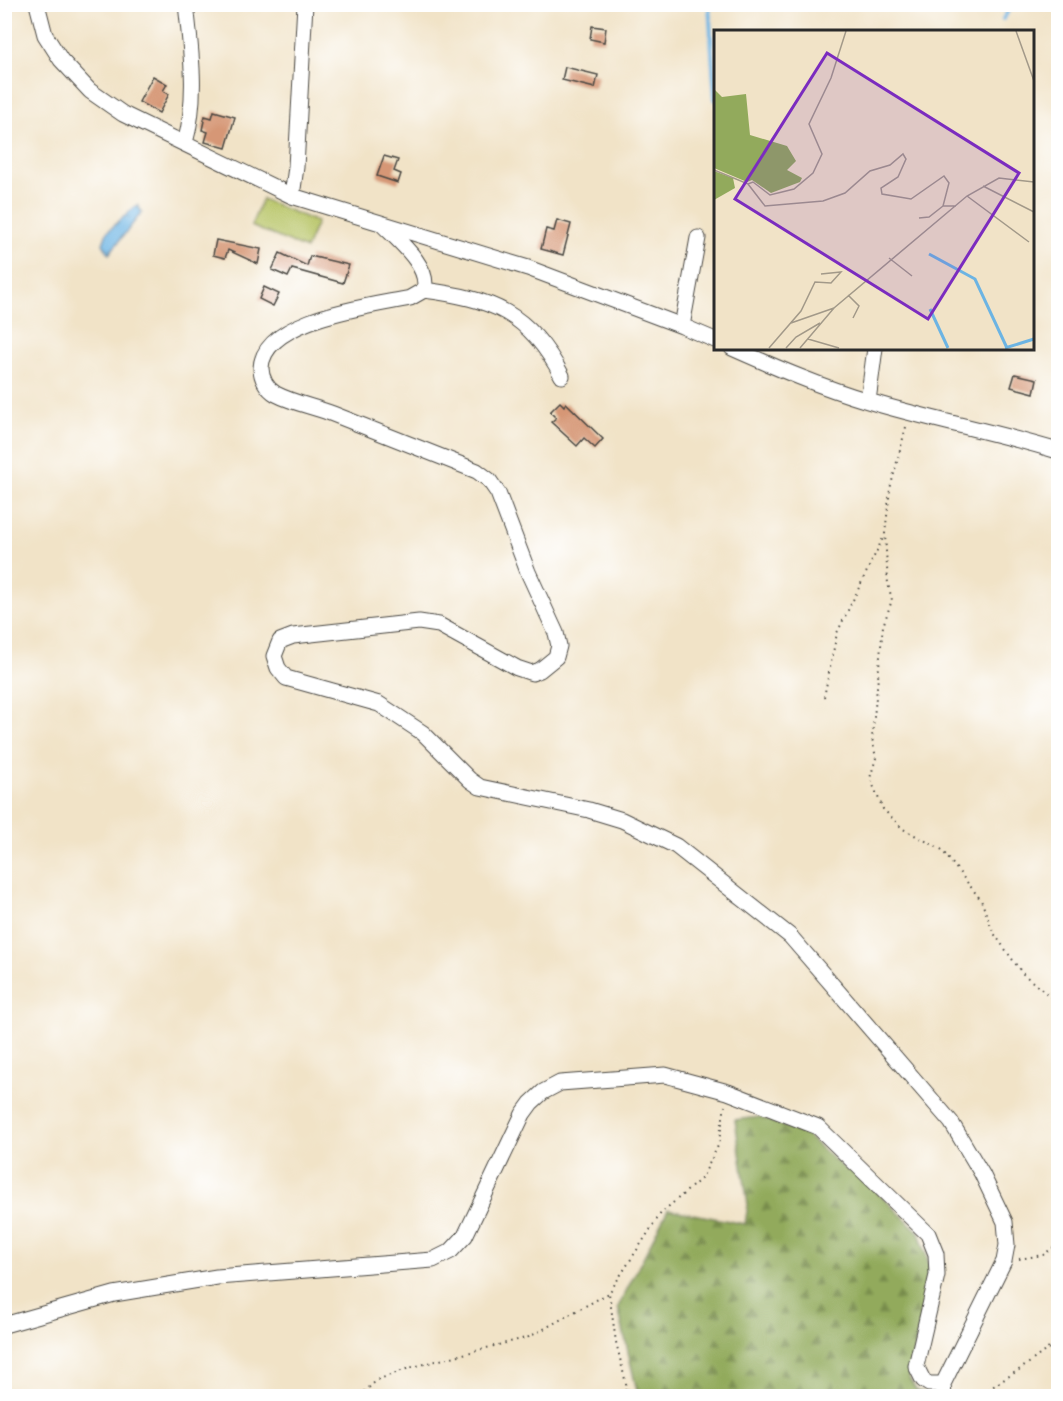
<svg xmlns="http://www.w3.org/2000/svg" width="1063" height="1401" font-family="'Gochi Hand',sans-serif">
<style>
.forest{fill:url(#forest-firs);stroke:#5e6a44;stroke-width:1.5}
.pitch{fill:#b8c567;stroke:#727849;stroke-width:1.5}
.water{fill:url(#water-ripples);stroke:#4c7087;stroke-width:1.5}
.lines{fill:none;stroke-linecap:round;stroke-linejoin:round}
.stream{stroke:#6cb4e3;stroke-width:4}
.building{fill:#d69776}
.minor-casing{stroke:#494742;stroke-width:17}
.path{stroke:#494742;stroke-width:2;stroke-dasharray:1.5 4.5;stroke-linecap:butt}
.minor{stroke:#fff;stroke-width:15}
.inset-river{fill:none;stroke:#6cb4e3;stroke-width:3}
.inset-road{fill:none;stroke:#a29989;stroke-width:1.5}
.view{fill:#7b2cbf;fill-opacity:0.15;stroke:#7b2cbf;stroke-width:3}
.inset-edge{fill:none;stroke:#2b2b2b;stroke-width:3}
</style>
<defs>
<pattern id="forest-firs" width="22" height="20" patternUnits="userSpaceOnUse" patternTransform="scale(1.5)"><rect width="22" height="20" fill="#92aa5c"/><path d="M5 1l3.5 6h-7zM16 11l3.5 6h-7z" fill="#778b4c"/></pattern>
<pattern id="water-ripples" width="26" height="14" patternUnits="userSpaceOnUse" patternTransform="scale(1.5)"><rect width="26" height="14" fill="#6cb4e3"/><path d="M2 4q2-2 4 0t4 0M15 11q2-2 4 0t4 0" fill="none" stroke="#5993b8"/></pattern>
</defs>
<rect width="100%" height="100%" fill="#fff"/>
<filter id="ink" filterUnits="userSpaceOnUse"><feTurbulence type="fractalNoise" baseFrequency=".0167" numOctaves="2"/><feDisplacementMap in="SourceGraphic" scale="12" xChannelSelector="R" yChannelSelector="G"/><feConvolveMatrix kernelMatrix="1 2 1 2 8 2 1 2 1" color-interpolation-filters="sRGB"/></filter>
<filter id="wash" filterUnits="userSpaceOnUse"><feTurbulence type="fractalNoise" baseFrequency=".008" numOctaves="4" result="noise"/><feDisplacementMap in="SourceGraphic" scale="24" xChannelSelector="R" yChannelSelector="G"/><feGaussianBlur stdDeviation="1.35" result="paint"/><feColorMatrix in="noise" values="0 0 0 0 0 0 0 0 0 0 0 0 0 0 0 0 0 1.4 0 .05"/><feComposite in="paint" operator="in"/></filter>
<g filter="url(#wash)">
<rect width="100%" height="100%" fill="#f1e3c7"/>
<path class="forest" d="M760,1117L806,1135L846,1170L853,1169L919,1232L931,1271L909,1378L916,1390L936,1396H638L618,1307L668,1209L745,1224L748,1205L735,1120Z"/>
<path class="pitch" d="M262,199L317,222L306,249L251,226Z"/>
<path class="water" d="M137,205L142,212L109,254L103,244L107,232Z"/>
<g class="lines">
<path class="stream" d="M709,4L715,100
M1003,19L1013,4"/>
</g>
<g id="blocks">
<path class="building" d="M592,26L606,28L604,42L590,39Z
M565,67L598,75L595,88L562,80Z
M153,76L167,84L163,91L169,94L159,113L139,102Z
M214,111L235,117L226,148L205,142L208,132L202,130L205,116L212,118Z
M384,156L398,160L394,171L401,174L398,183L377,176Z
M557,220L571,224L563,255L541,249L546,229L554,231Z
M216,240L261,249L258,264L228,250L225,258L213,255Z
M280,253L307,266L310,256L349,265L343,283L292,269L288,277L272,270Z
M264,287L279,294L273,306L259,299Z
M1015,374L1037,379L1034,393L1011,387Z
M560,402L564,406L566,403L603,439L595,448L584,438L577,446L551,422L556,418L550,412Z"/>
</g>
</g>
<g filter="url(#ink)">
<use href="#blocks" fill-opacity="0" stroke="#494742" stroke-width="1.5"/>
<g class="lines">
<defs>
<path id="minor" d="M37,4L45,35L61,60L90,91L123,114L292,196L528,268L682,326L715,340
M185,143C198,98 191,51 186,4
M292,196L296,167L305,4
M381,223C396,239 431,266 424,290L410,298C373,306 263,318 261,368C261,378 267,389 276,394C293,403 315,407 333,414C381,433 429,452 477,471L489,480L498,493L528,572L556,633L559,646L556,657L540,670L532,673L517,668L439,625L419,622L293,636L280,641L274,656L278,668L286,678L379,704L423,733L470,780L480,787L589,810L622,820L676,846L790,936L951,1122L982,1174L1005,1222L1007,1245L1004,1261L943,1384L944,1396
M424,290C492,299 529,312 562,376
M682,326L698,238
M732,348C777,368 821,387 868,401C931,420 996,432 1058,451
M868,401L875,348
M4,1325L114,1294L217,1277L433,1260L451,1251L465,1236L523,1114L531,1103L543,1092L560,1083L665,1075L728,1092L818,1127L928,1234L936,1254L937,1275L916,1366L923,1380L929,1384H943"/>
</defs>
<use href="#minor" class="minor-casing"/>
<path class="path" d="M906,427L890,489L885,534L888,584L892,600L883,626L872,738L876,758L870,778L883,809L903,829L941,849L981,900L993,932L1022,973L1058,1003
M824,697L837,633L884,536
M1019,1259L1043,1255L1058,1244
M360,1396L377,1380L409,1368L529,1337L609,1293
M623,1396L627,1387
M629,1396L616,1342L609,1293L661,1213L702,1178L718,1146L725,1106
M978,1396L1022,1368L1053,1345L1058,1344"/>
<use href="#minor" class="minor"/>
</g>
</g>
<g transform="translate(714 30)">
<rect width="320" height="320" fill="#f1e3c7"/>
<path d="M0,59L8,67L32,64L36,105L73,116L82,131L73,140L88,148L86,152L57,163L38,150L33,152L0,138ZM0,141L19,148L21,158L0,170Z" fill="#92aa5c"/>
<path class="inset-river" d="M215,224L261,249L293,318M216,279L234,318M291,318L320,309"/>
<path class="inset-road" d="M302,1L320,51M0,140L34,154L39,152L56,165L80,159L99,143L108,124L95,94L117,48L132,1M34,154L51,176L109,171L131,163L156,141L176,135L189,124L192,129L184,147L167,158L168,164L197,169L230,146L235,153L229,176H242M269,156L320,182M253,166L315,212M205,188L215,187L229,176M175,228L198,246M134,265L145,276L139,288M77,293L120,278M94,309L125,318M55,318L87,281L101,252L117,253L127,242L107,244M72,318L82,307L106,293M86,318L120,278L253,166L285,148L320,152"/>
<path class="view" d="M113,23L305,143L214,289L21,169Z"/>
<rect width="320" height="320" class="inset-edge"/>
</g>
<rect width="1063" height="1401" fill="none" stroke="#fff" stroke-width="24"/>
</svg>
